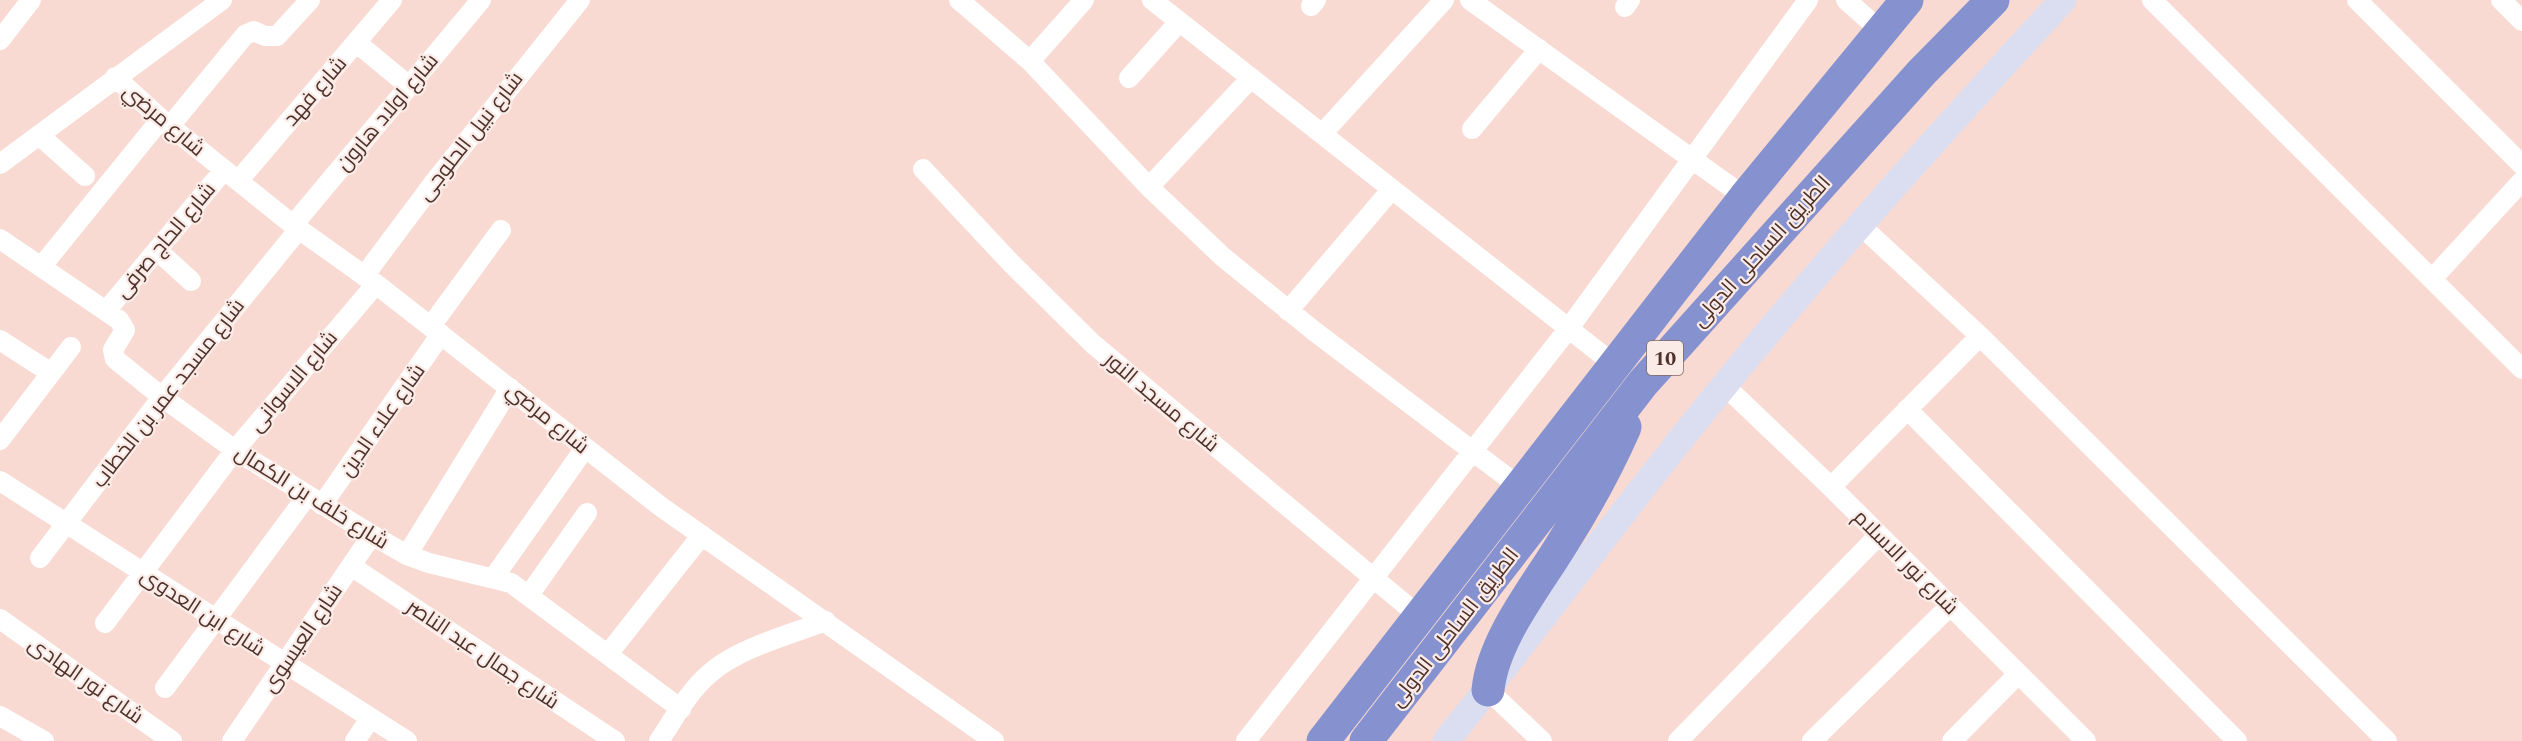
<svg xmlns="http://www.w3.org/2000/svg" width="2522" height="741" font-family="Spectral,Cairo,serif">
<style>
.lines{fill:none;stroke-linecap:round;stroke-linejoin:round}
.street{stroke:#fff;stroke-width:20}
.secondary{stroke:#dbdef1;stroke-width:27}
.highway{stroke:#8692d0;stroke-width:33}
.labels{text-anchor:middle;stroke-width:4.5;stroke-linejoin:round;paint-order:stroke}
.shield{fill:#faebe7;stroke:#816963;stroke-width:1.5}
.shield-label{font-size:20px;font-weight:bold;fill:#4d312a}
.street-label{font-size:21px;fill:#4d312a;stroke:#faebe7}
</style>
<rect width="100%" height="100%" fill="#f8dad2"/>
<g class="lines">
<path class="street" d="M959,0L1030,61L1149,187L1223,257L1314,331L1520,487
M1152,0L1615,365
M1470,0L1745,197
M1846,0L1880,30
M2152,0L2522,369
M2357,0L2522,165
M2501,0L2522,21
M1311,6L1316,0
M1625,7L1630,0
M0,40L31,0
M357,43L409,86
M1030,61L1084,0
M115,77L161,119L293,225L376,284L660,506L994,741
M1129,78L1179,22
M170,126L245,35L254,31L265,36H277L310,0
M1472,129L1539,49
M1322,134L1444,0
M39,135L85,176
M0,164L222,0
M923,169L1010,262L1093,344L1419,616
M238,181L392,0
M1149,187L1251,78
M293,225L481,0
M1860,225L1980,336L2387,741
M0,239L119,320L125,330L113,350L115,359L162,397L235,450L372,535L407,555L429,563L511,583L681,709
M157,250L191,281
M41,267L161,119
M364,276L435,181L580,0
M2432,279L2522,181
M106,311L224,170
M1288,311L1392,189
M431,326L501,230
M0,340L51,373
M1724,385L1831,487L2086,741
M1907,409L2237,741
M0,440L71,347
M0,481L407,741
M1831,487L1980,336
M322,505L441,334
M407,555L510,388
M40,558L162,397L299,229
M351,566L615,741
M494,577L585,448
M529,595L587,513
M0,619L172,741
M105,623L235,450L376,284
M608,654L702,535
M165,688L307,496
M1488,690L1542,741
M0,716L44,741
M232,741L372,535
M355,741L370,719
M659,741C674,719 688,692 709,674C738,648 789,635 826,621
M1246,741L1569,328L1808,0
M1678,741L1879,535
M1812,741L1950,606
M1952,741L2018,674"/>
<path class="secondary" d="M1446,741C1541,624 1628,502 1724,386C1832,253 1947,126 2063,0"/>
<path class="highway" d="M1488,690C1493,639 1536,587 1562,544C1586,506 1607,468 1625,427
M1323,741L1745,197L1907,0
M1366,741L1643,383L1922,72L1993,0"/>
</g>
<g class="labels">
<rect class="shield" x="1647" y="341" width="36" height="34" rx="4.5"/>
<g class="shield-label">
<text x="1665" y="365">10</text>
</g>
<g class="street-label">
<text transform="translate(315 91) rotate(-49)" y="7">شارع فهد</text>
<text transform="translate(387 112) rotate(-50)" y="7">شارع اولاد هارون</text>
<text transform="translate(164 120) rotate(40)" y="7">شارع مرضي</text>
<text transform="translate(470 136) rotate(-52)" y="7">شارع نبيل الحلوجى</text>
<text transform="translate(165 240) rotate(-50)" y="7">شارع الحاج صرفى</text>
<text transform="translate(1761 251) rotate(-48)" y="7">الطريق الساحلى الدولى</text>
<text transform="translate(293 381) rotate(-50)" y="7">شارع الاسوانى</text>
<text transform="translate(168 393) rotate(-52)" y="7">شارع مسجد عمر بن الخطاب</text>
<text transform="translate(1162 402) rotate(40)" y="7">شارع مسجد النور</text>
<text transform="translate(548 418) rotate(39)" y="7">شارع مرضي</text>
<text transform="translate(382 420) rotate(-55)" y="7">شارع علاء الدين</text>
<text transform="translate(312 497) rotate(32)" y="7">شارع خلف بن الكمال</text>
<text transform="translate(1906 562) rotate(45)" y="7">شارع نور الاسلام</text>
<text transform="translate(203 612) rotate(33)" y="7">شارع ابن العدوى</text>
<text transform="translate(1454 627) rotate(-52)" y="7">الطريق الساحلى الدولى</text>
<text transform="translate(302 638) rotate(-56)" y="7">شارع العيسوى</text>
<text transform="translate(483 654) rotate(34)" y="7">شارع جمال عبد الناصر</text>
<text transform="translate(86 680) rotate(35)" y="7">شارع نور الهادى</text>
</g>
</g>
</svg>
